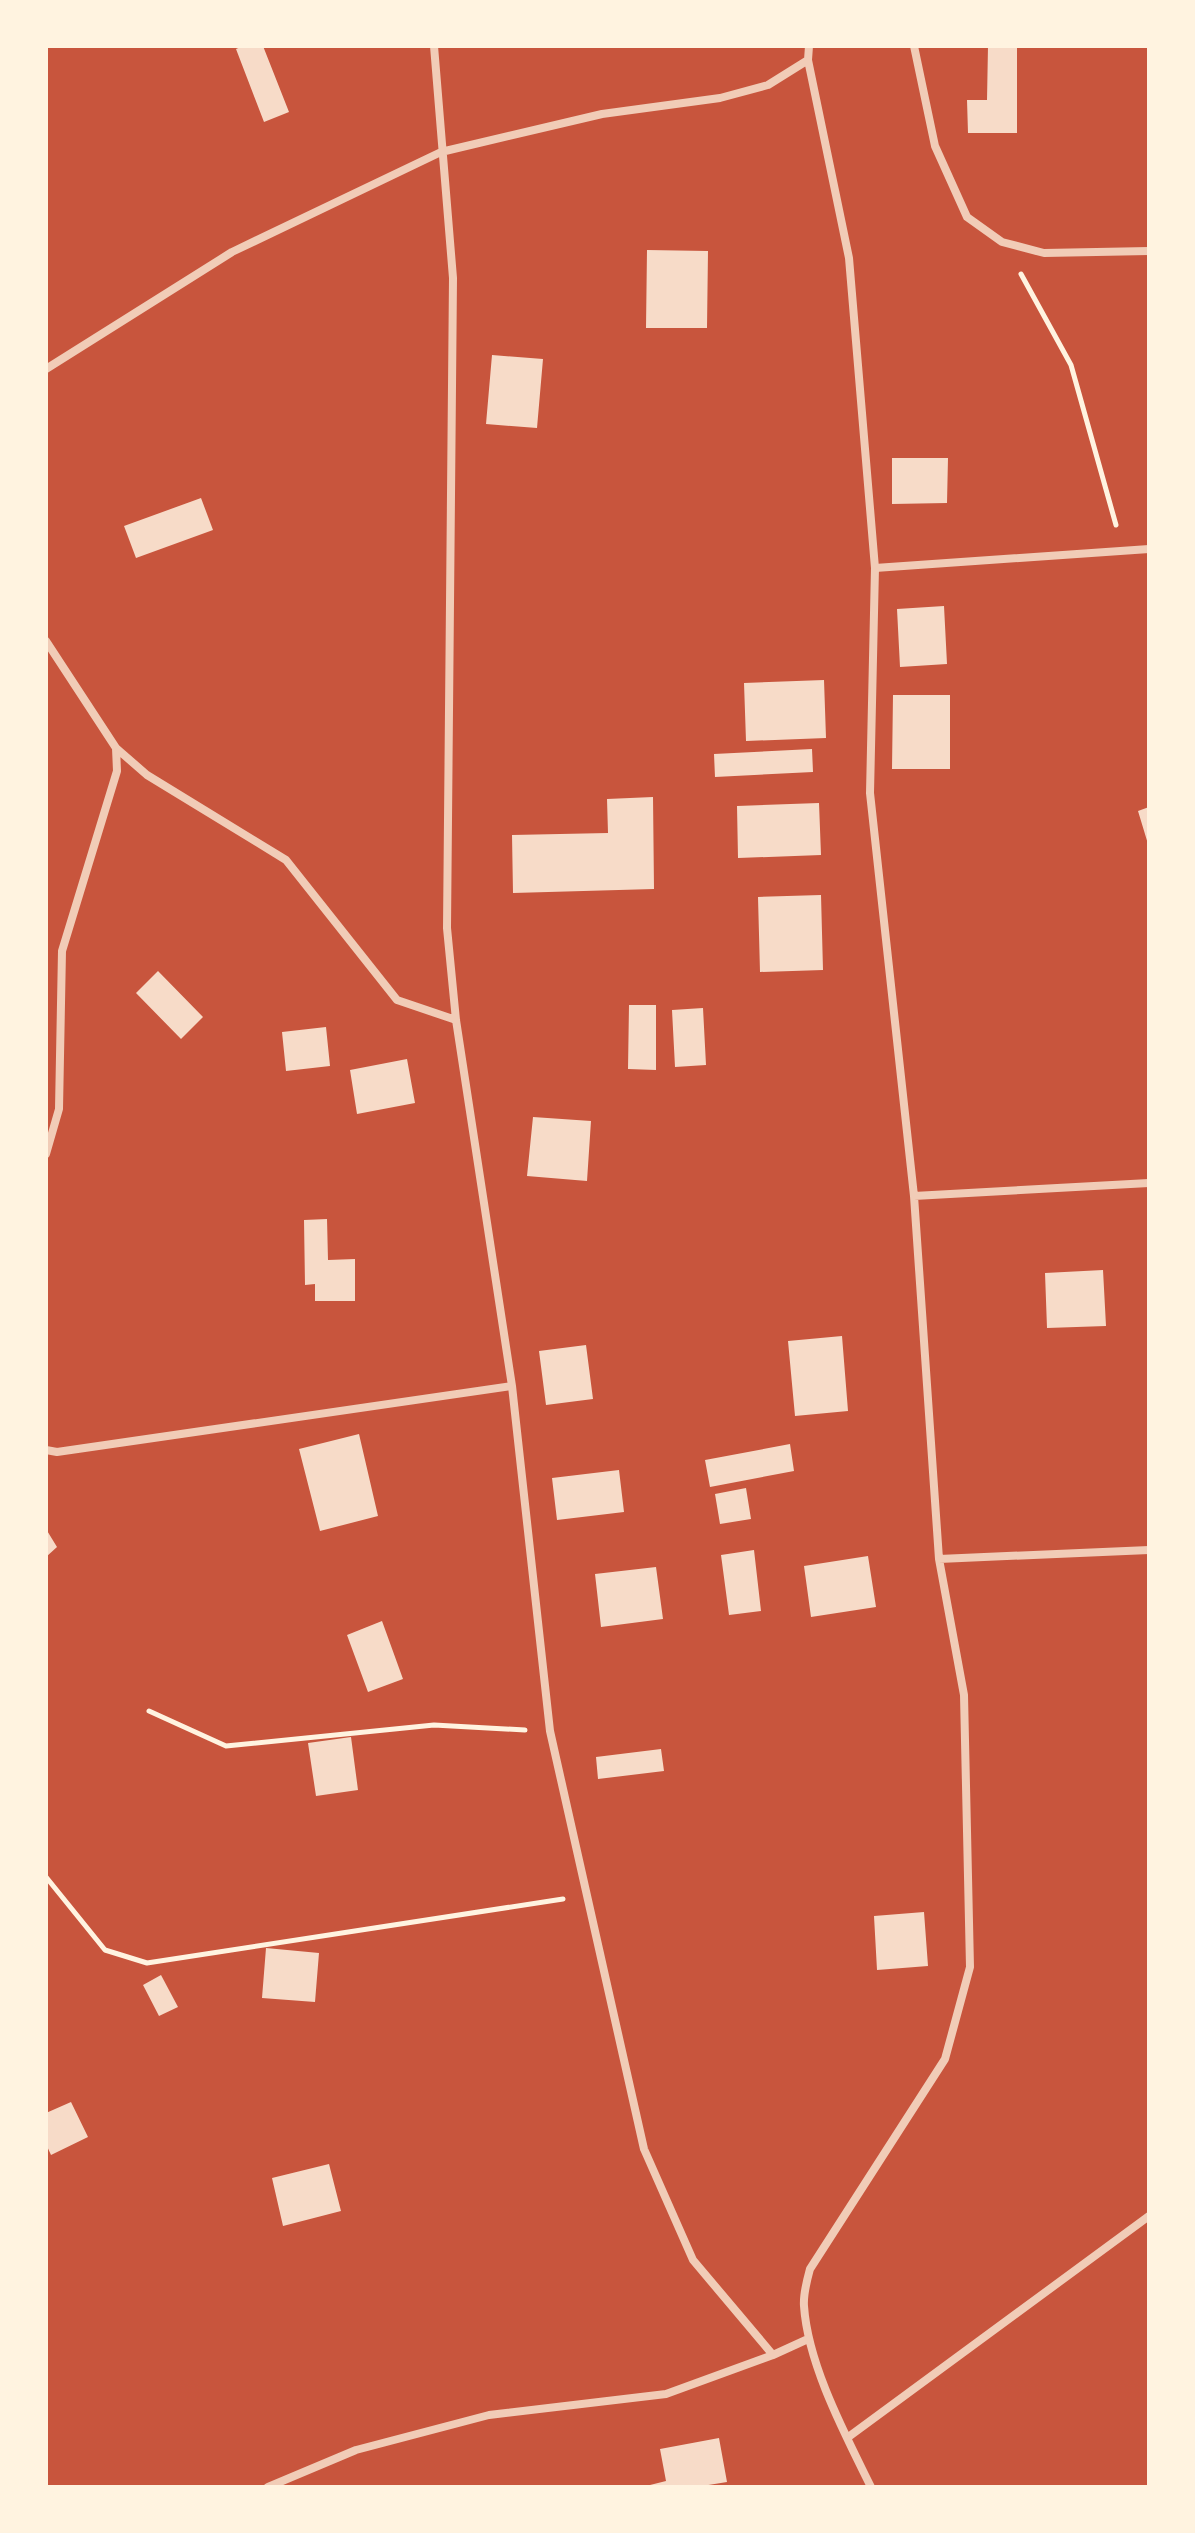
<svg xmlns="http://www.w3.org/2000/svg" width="1195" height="2533" font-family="'Roboto Condensed',sans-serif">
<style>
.building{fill:#f7dbc8}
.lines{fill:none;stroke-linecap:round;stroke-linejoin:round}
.path{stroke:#fff3e0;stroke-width:5}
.minor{stroke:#f1ccb7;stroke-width:8}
</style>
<rect width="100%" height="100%" fill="#c8553d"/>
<path class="building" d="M243,46H263L289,112L264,122L236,49Z
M988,46H1017V133H968L967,100H987Z
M647,250L708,251L707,328H646Z
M492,355L543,359L537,428L486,424Z
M892,458H948L947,503L892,504Z
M201,498L213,530L136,558L124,526Z
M944,606L947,664L900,667L897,609Z
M824,680L826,738L746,741L744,683Z
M893,695H950V769H892Z
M812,749L813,772L715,777L714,754Z
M653,797L654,889L513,893L512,835L608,833L607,799Z
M819,803L821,855L738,858L737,806Z
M1149,807V844H1148L1138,811Z
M821,895L823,970L760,972L758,897Z
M158,971L203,1017L181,1039L136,993Z
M629,1005H656V1070L628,1069Z
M703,1008L706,1065L675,1067L672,1010Z
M326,1027L330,1066L286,1071L282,1032Z
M407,1059L415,1103L357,1114L350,1070Z
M533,1117L591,1121L587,1181L527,1176Z
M327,1219L328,1260L355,1259V1301H315V1284L305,1285L304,1220Z
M1103,1270L1106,1326L1047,1328L1045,1273Z
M842,1336L848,1411L795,1416L788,1341Z
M586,1345L593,1399L546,1405L539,1351Z
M359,1434L378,1516L320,1531L299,1449Z
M790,1444L794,1471L710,1487L705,1460Z
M619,1470L624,1512L557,1520L552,1478Z
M746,1488L751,1519L720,1524L715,1494Z
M46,1529L57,1547L46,1557Z
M754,1550L761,1611L729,1615L721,1555Z
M868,1556L876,1607L811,1617L804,1566Z
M656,1567L663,1619L601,1627L595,1574Z
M382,1621L403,1679L368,1692L347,1635Z
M351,1737L358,1790L316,1796L308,1743Z
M661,1749L664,1771L598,1779L596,1757Z
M924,1912L928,1966L877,1970L874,1916Z
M266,1948L319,1953L315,2002L262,1998Z
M161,1975L178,2007L159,2016L143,1985Z
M71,2102L88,2137L51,2155L46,2144V2113Z
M329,2164L341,2211L283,2226L272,2178Z
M719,2438L727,2482L696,2487H642L666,2481L660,2449Z"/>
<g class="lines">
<path class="path" d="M1021,274L1071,365L1116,525
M149,1711L226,1746L434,1725L525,1730
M46,1877L105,1950L147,1963L563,1899"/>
<path class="minor" d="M434,46L453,278L447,928L456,1020L512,1386L550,1731L644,2149L693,2260L773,2355
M914,46L935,146L967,217L1002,242L1044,253L1149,251
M808,60L849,258L875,568L870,793L914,1196L939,1559L964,1695L970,1967L945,2059L810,2269C807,2280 803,2294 804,2306C808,2365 845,2434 871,2487
M46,369L232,252L441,152L602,114L720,98L768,85L808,60L809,46
M875,568L1149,549
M46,641L116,748L117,771L62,951L59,1109L46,1154
M116,748L147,775L286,860L397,1000L456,1020
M914,1196L1149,1183
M46,1450L57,1452L512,1386
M939,1559L1149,1550
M847,2438L1149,2216
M268,2487L356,2450L489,2415L666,2394L773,2355L808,2339"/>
</g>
<rect width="1195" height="2533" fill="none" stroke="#fff3e0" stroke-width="96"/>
</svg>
